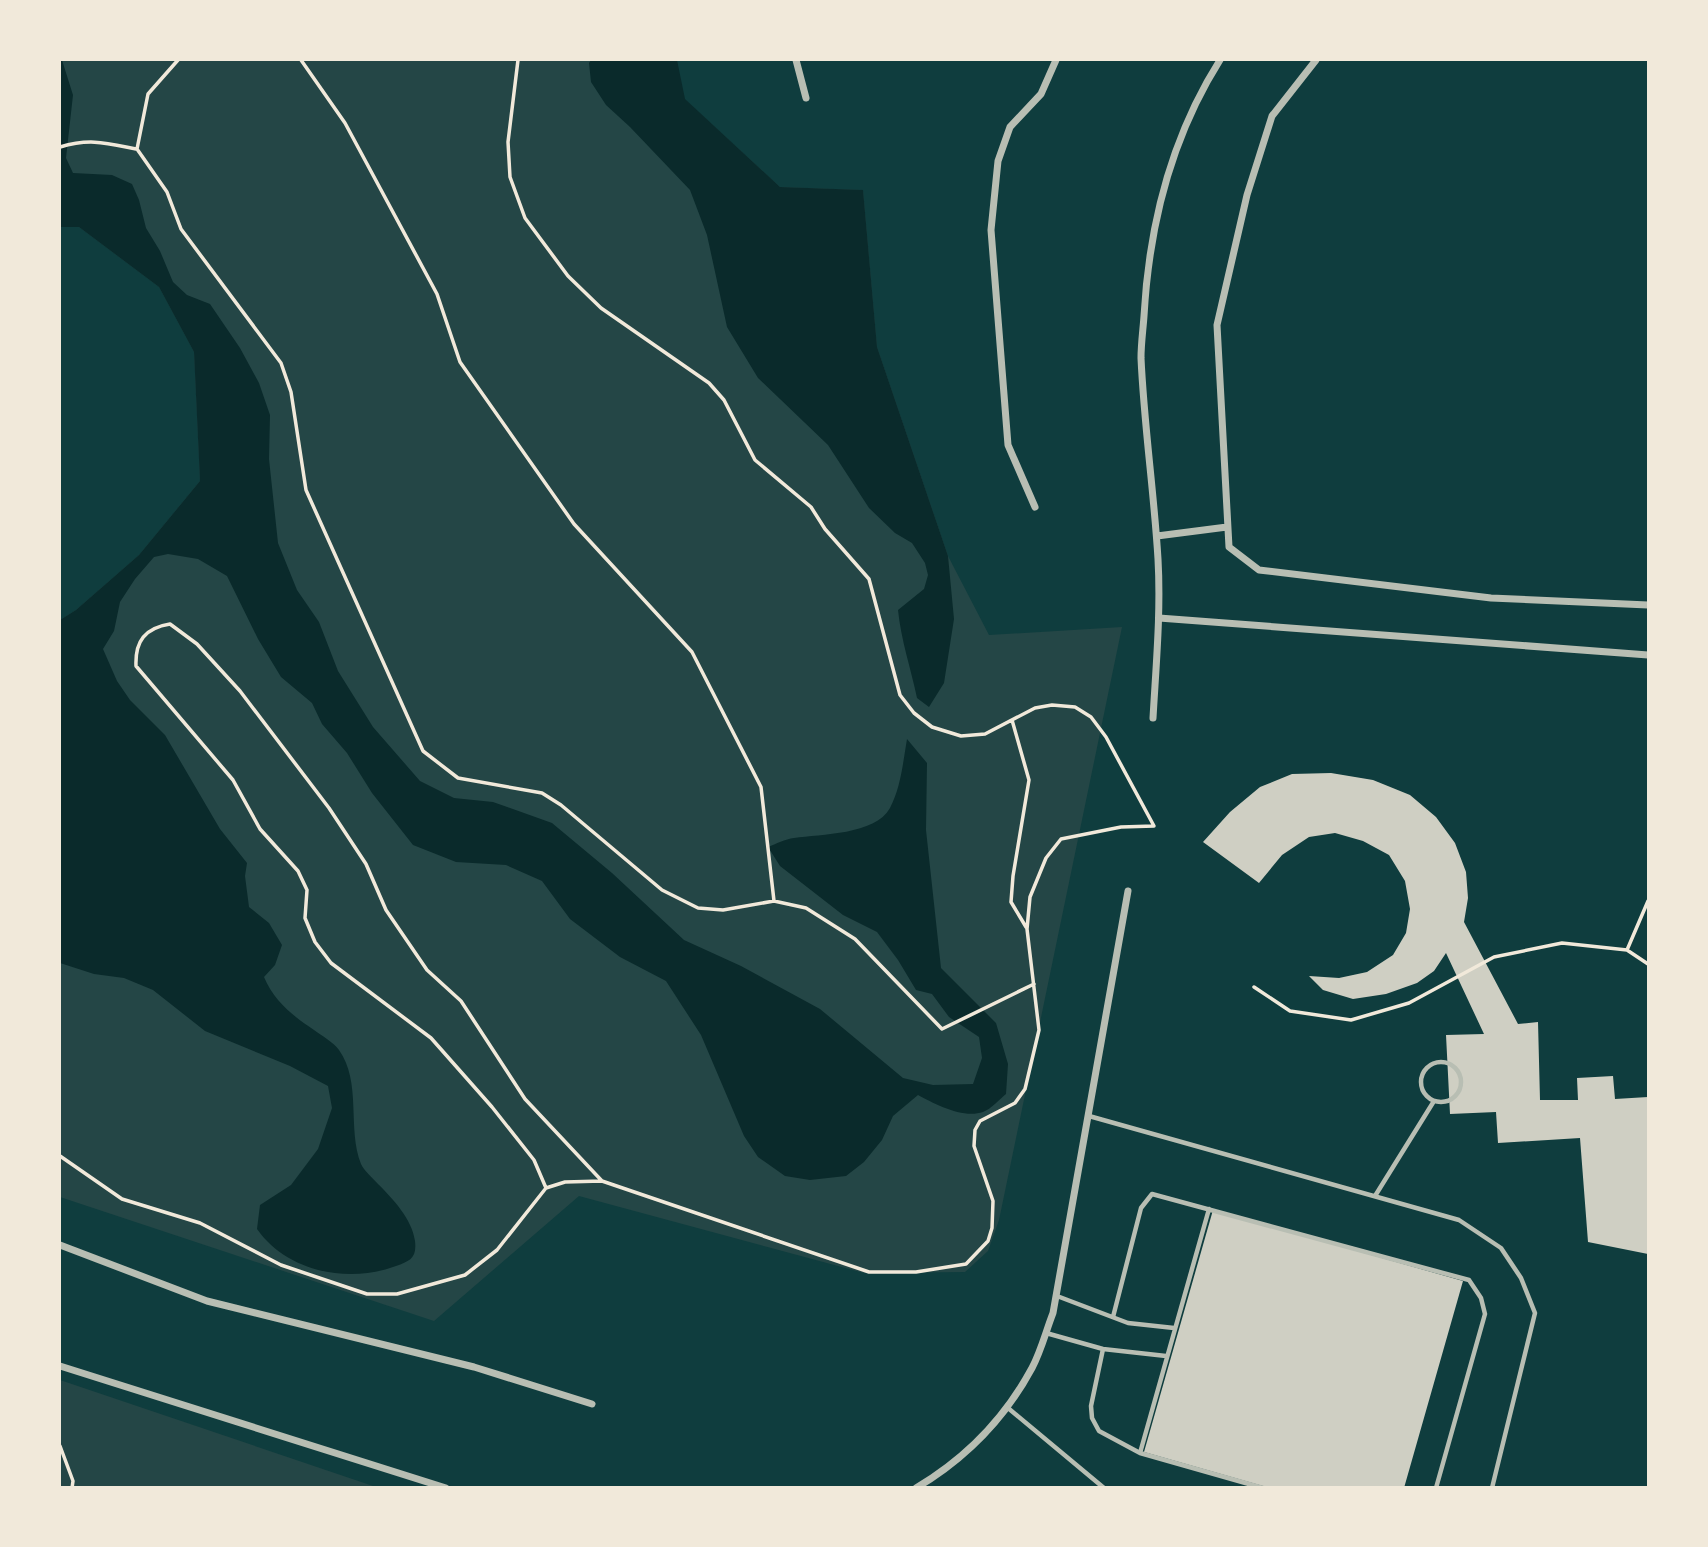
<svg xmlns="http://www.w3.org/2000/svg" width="1708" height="1547" font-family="Merriweather,serif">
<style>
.green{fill:#244646}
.water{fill:#0a2a2b}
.building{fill:#cfcfc3}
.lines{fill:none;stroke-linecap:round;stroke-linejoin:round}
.path{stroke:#f1e9da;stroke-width:3.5}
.service{stroke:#b8beb3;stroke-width:4.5}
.minor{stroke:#b8beb3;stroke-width:7}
</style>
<rect width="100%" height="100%" fill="#0f3d3e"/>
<path class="green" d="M60,60H675L680,95L780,187L863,190L877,347L948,556L989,635L1122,627L999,1220L988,1251L965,1272L864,1273L579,1196L434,1321L60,1197V620L76,610L139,555L200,481L194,352L159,287L79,227H60Z
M60,1380L376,1487H60Z"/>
<path class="water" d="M60,60H62L73,95L66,158L73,173L112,175L132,184L139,200L146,228L160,251L173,282L187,295L210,304L240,348L259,383L270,415L269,459L278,543L297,590L319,622L338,671L373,727L420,781L454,798L493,802L552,823L612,873L684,940L741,966L820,1009L903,1078L933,1085L973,1084L982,1058L979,1037L949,1017L932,994L916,990L898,960L877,932L843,915L780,866L768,847C776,844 785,839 794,838C821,834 875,835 890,808C901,787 903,762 907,739L927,763L926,830L941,968L996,1023L1008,1064L1006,1094C1000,1099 991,1109 983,1112C963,1119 935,1104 918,1095L893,1116L882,1140L864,1162L846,1176L810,1180L785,1176L758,1157L744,1136L701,1035L666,981L620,957L570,919L542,881L506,865L456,862L413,845L372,793L347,753L322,724L312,703L281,677L258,639L227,576L198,559L168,554L154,557L135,579L120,602L114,631L103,649L117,681L130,700L165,735L220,829L247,863L245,876L249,907L269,923L282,945L275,965L264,977C274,1001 293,1016 314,1030C322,1036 333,1042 339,1050C362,1082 347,1129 361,1164C364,1171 372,1177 378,1184C393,1199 412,1219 415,1241C417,1258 410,1261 396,1266C349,1284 287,1272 257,1229L260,1205L291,1185L318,1149L332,1108L328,1086L290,1066L205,1031L153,990L124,978L94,974L60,963V620L76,610L139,555L200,481L194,352L159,287L79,227H60Z
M591,60H677L685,99L780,187L863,190L877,347L948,556L954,619L944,683L929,707L917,698C911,669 901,640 898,610L924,589L928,575L925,563L912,543L895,533L869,508L828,445L758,378L727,327L707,235L690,190L630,127L606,105L591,82L589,63Z"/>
<path class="building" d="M1331,773L1373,780L1410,795L1436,817L1455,843L1466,872L1468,898L1464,922L1518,1024L1538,1022L1540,1100H1578L1577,1078L1613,1076L1615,1099L1648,1097V1254L1588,1242L1580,1138L1498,1143L1496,1112L1450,1114L1446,1035L1484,1034L1446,953L1434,971L1417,983L1386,994L1353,999L1323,990L1309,976L1339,978L1367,972L1393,955L1406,933L1410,909L1405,881L1389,855L1363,841L1335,833L1309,837L1282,855L1259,883L1203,842L1230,812L1260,787L1292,774Z
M1213,1210L1463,1281L1404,1488H1270L1144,1452Z"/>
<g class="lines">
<path class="path" d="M178,60L148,94L137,149L167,192L181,229L281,363L291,392L306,490L423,751L458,778L542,793L561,805L662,890L698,908L723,910L774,901L806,908L855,939L942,1029L1034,984
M301,60L345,123L437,294L460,362L574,524L692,652L761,787L774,901
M60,147C90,138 106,143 136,149
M1012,720L1029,780L1013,876L1011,902L1026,927
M1627,950L1648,901
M1254,987L1290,1011L1351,1020L1409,1003L1494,957L1562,943L1627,950L1648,964
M60,1156L122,1199L200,1223L281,1265L367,1294H397L465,1275L497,1250L546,1188L565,1182L602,1181L869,1272H916L966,1264L988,1241L992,1228L993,1201L974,1146L975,1130L980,1121L1015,1103L1025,1089L1039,1030L1027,929L1030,897L1046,858L1061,839L1121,827L1154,826L1106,737L1091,717L1075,707L1052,705L1035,708L985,734L961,736L932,727L914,713L900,695L869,579L825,529L811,507L755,460L724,400L709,383L601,308L568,276L525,218L510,177L508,142L518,60
M546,1188L534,1160L492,1107L431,1038L331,963L315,942L305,918L307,890L298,871L260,829L233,780L136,666C135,641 145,628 170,624L197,644L240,691L329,808L366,864L386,910L427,970L461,1001L525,1099L602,1181
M60,1446L73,1481L72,1488"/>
<path class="service" d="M1421 1082a20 20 0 1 1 40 0a20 20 0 1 1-40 0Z
M1089,1116L1459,1220L1501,1248L1521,1278L1535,1313L1492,1488
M1375,1196L1434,1101
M1057,1296L1128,1323L1174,1328
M1113,1317L1141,1208L1152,1194L1469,1280L1481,1298L1485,1314L1436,1488
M1046,1333L1103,1349L1166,1356
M1103,1349L1091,1406L1092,1418L1099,1431L1140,1453L1263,1488
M1008,1408L1104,1488
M1140,1453L1209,1209"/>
<path class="minor" d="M796,60L806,98
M1316,60L1272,116L1247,195L1217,325L1229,547L1259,570L1491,598L1648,605
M1035,507L1008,445L991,230L998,161L1010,127L1041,94L1056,60
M1157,536L1227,527
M1159,618L1648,655
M1153,718C1156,665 1161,612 1158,559C1154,492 1144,425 1141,358C1141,344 1143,330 1144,316C1149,226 1172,136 1220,60
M60,1245L207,1301L474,1367L592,1404
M60,1366L446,1488
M916,1488C965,1459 1005,1418 1032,1368C1041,1351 1046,1331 1053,1313L1128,891"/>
</g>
<rect width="1708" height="1547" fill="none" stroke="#f1e9da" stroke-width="122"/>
</svg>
